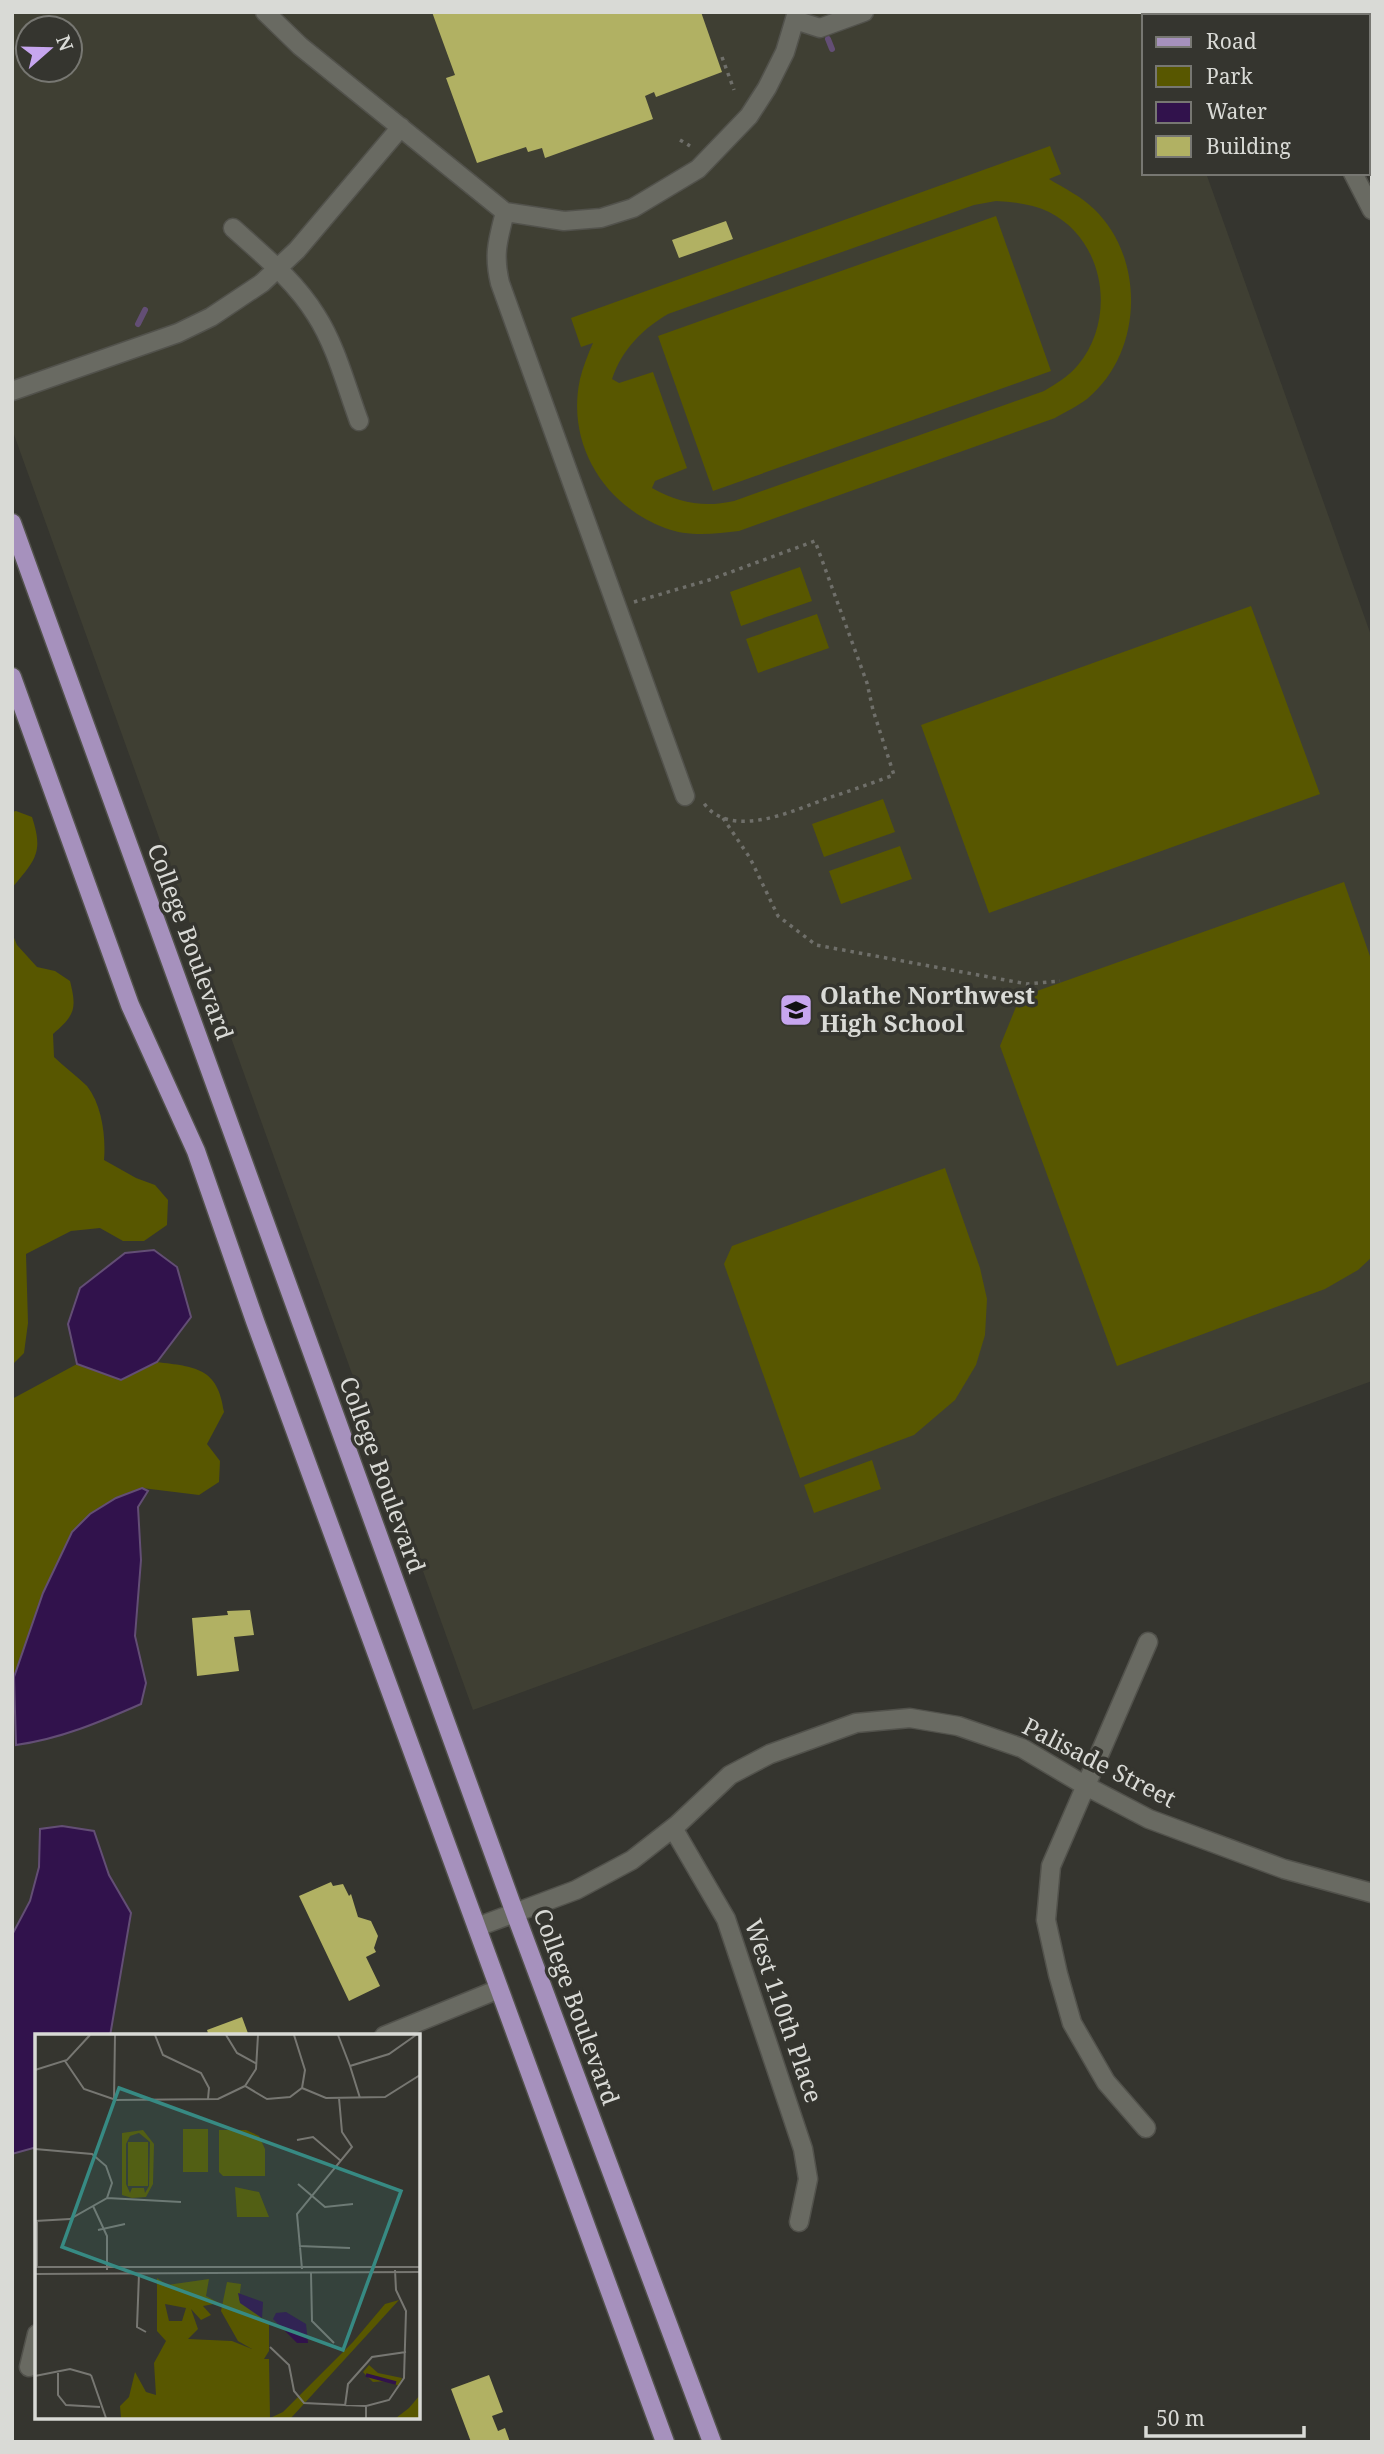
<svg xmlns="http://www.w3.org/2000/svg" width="1384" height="2454" font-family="'Noto Serif',serif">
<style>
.built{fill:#3f3f33;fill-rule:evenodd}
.green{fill:#585700;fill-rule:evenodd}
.water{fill:#31124c;stroke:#634e75;stroke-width:2}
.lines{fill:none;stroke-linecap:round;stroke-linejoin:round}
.stream{stroke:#634e75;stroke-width:6}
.building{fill:#b1b163}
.minor-casing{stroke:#52524c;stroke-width:21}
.major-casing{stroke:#52524c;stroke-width:21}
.path{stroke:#6f6f6a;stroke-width:3.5;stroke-dasharray:3.5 5;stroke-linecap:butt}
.minor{stroke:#696a62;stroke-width:18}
.major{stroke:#a691bd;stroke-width:18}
.labels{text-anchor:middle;stroke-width:7;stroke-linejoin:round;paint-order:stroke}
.street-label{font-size:24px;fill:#d9dad6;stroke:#35352f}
.poi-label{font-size:24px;font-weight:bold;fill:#d9dad6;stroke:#35352f;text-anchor:start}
.inset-river{fill:none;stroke:#31124c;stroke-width:3.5}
.inset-road{fill:none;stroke:#777772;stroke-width:2}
.view{fill:#378a83;fill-opacity:0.15;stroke:#378a83;stroke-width:3.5}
.inset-edge{fill:none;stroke:#d9dad6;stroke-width:3.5}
</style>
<rect width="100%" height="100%" fill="#35352f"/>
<path class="built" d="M12,12H1149L1150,16H1144V173H1206L1372,638V1381L473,1710L12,429ZM28,28H70V70H28Z"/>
<path class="green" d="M1050,146L1061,174L1049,179C1064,188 1082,197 1094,209C1146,259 1143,353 1087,399C1078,406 1065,412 1055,418L739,531C715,534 688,537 665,528C604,505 566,444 580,379C583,367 588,354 593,343L581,347L571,318ZM996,201C1014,202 1032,204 1049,212C1105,240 1117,318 1078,365C1069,376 1056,384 1044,391L734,501C704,508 679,503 652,488L655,481L687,468L653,372L619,383L612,379C622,350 641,330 668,314L974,205Z
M996,216L1051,371L713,491L658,336Z
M800,567L812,601L741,626L730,592Z
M1251,606L1320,794L989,913L921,725Z
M817,614L829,648L758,673L746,639Z
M883,799L895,832L824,857L812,824Z
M16,811L32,817C44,853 35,860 12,888V812Z
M900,846L912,879L841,904L829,871Z
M1344,882L1372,962V1257L1358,1270L1325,1289L1117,1366L1000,1046L1020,997Z
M12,933L17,945L37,967L55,971L70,981C77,1009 75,1015 53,1034L54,1057C64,1067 77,1076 87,1086C102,1105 106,1137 104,1160L136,1178L155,1185L168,1200L167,1225L144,1241H123L100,1228L71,1231L26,1254L28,1323L24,1353L12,1365Z
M945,1168L980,1268L987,1299L985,1335L976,1365L955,1400L914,1435L800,1478L724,1264L732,1246Z
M157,1362C195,1367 218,1367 224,1412L207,1444L220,1461L219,1482L199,1495L142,1488L116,1498L90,1514L14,1677L15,1713L12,1722V1399L77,1364L121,1380Z
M872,1460L881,1489L814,1513L804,1485Z"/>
<path class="water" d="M154,1250L177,1267L191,1317L157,1362L121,1380L77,1364L68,1324L80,1288L125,1253Z
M142,1488L148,1491L138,1507L141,1560L135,1636L146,1683L141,1704C100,1722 60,1739 16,1745L14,1677L43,1593L72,1532L90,1514L116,1498Z
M62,1826L94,1831L109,1875L131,1913L110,2036H37V2147L12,2154V1935L30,1901L39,1867L40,1829Z"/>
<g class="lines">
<path class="stream" d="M828,39L832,49
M138,324L145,310"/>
</g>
<path class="building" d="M432,12H701L722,72L656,97L654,92L645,96L653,119L545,158L542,148L528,152L526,147L477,163L446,78L455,75Z
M726,221L733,239L679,258L672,240Z
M250,1610L254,1635L234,1637L239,1671L197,1676L192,1618L228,1615L227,1611Z
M331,1882L333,1886L343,1884L349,1896L351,1894L358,1917L371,1921L378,1936L374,1948L376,1952L366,1957L380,1986L349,2001L299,1896Z
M242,2017L249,2036H209L207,2030Z
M489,2375L503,2412L492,2416L498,2431L505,2428L510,2442H471L451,2389Z"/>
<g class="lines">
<defs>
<path id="minor" d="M265,12L300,46L505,212L564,221L601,218L633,208L698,169L749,116L767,88L785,52L797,12
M1288,12L1289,16
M795,20L820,28L864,12
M1353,173L1372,210
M505,212C498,240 493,254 500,283L685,796
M233,228C263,255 295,281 316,315C336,346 346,386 359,421
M12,391L178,333L211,317L262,283L297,250L401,127
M673,1828L726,1919L803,2149L808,2179L799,2222
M477,1927L576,1890L632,1860L678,1824L730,1775L770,1754L856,1723L910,1718L958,1726L1022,1748L1086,1786L1149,1819L1284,1869L1372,1893
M384,2036L499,1989
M1146,2128L1106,2082L1072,2023L1058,1974L1046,1920L1051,1866L1148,1642
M29,2367L37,2334"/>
<path id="major" d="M12,523L512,1905L712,2442
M12,677L130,1005L196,1151L255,1321L665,2442"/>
</defs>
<use href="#minor" class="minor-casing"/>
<use href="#major" class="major-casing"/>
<path class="path" d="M722,57L734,90
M1368,128L1372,126
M680,140L690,146
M634,602L709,580L815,541L867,683L873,710L894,775C872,783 850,791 828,798C793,811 729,841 703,802
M723,818L750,858L778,916L816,945L1027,984L1060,981"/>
<use href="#minor" class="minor"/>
<use href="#major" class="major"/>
</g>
<defs>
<symbol id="school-square" viewBox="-11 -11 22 22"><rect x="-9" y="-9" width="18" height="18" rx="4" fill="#c7a6ef" stroke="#35352f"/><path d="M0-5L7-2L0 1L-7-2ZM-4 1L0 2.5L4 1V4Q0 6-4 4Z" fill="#111"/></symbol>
</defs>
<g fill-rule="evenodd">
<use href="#school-square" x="777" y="991" width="38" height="38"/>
</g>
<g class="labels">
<g class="street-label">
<text transform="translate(190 942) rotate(70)" y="8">College Boulevard</text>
<text transform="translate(382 1475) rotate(70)" y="8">College Boulevard</text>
<text transform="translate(1099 1763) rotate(27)" y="8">Palisade Street</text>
<text transform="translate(576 2007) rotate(70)" y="8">College Boulevard</text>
<text transform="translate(783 2011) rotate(71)" y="8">West 110th Place</text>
</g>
<g class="poi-label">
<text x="820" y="1004">Olathe Northwest<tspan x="820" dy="28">High School</tspan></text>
</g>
</g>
<g transform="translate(35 2034)">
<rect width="385" height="385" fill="#35352f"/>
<path d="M148,95H173V138H148ZM108,96L119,110L118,150L111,163L97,164L87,161V99ZM104,99L115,108L114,152L110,159L109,154H97L95,159L91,150V110L95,102ZM184,96H211L224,102L230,115V142H188L184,138ZM93,108H113V152H93ZM200,153L224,158L234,183H202ZM122,244L132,251L174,245L171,262L184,269L168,272L176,281L166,286L156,275L163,295L153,305L197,307L217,315L203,307L186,277L192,248L206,250L204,266L234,290V317L229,325H234L235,384L248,378L318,308L350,270L364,266L256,384H86L85,372L94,363L100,338L111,358L121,361L119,329L131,307L122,297ZM130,270L151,274L147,287H134ZM334,331L343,339L367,344L364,352L353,347L338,348L328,338ZM385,361V384H361L374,374Z" fill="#585700" fill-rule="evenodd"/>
<path d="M203,259L228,268L227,284L205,269ZM251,278L271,290L273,309H262L238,285L241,279Z" fill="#31124c"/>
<path class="inset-river" d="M331,341L361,349"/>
<path class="inset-road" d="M120,1L128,21L166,39L174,54L173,65M191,1L202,19L222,30M259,1L270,36L267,54M303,1L315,32M30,27L49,55L81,66L183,65L210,52L232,65L255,63L267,54L291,64L350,63L385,41M0,36L32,26L55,1M210,52L221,35L223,1M325,64L315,32L354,20L381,1M79,66L80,1M262,106L278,103L306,127M0,115L57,120L71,132L77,149L72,164L35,185L0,187M263,150L290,173L318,170M72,164L146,168M58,172L72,202V236M63,196L90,190M264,212L315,214M0,233H385M2,233V187M267,235L262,180L317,113L307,98L304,64M276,239L277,287L299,309M0,240L385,238M104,240L102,293L111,298M235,313L254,331L259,357L269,369L331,372M23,337V361L31,371L65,373M56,341L71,384M0,342L35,335L56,341M310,372L313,350L337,323L371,318M331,384V372L354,366L369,344L371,277L361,256L360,236"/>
<path class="view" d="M84,54L366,157L308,316L27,213Z"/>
<rect width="385" height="385" class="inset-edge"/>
</g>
<rect width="1384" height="2454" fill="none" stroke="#d9dad6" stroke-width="28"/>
<rect x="1142" y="14" width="228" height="161" fill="#35352f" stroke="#777772" stroke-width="2"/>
<rect x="1156" y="37" width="35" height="10" fill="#a691bd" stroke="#777772" stroke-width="2"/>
<text x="1206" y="49" font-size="21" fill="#d9dad6">Road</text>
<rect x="1156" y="66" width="35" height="21" fill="#585700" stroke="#777772" stroke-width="2"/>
<text x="1206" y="84" font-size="21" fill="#d9dad6">Park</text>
<rect x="1156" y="102" width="35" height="21" fill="#31124c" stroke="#777772" stroke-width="2"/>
<text x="1206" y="119" font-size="21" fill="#d9dad6">Water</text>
<rect x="1156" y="136" width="35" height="21" fill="#b1b163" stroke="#777772" stroke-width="2"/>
<text x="1206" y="154" font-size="21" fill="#d9dad6">Building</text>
<g transform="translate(49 49) rotate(70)"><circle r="33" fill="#35352f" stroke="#777772" stroke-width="2"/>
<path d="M0-5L12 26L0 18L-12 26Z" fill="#c7a6ef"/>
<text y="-10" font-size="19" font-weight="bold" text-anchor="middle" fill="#d9dad6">N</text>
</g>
<path d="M1146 2426v10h158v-10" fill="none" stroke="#d9dad6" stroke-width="3.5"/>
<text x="1156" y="2426" font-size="21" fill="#d9dad6" stroke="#35352f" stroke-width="5" paint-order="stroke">50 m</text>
</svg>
